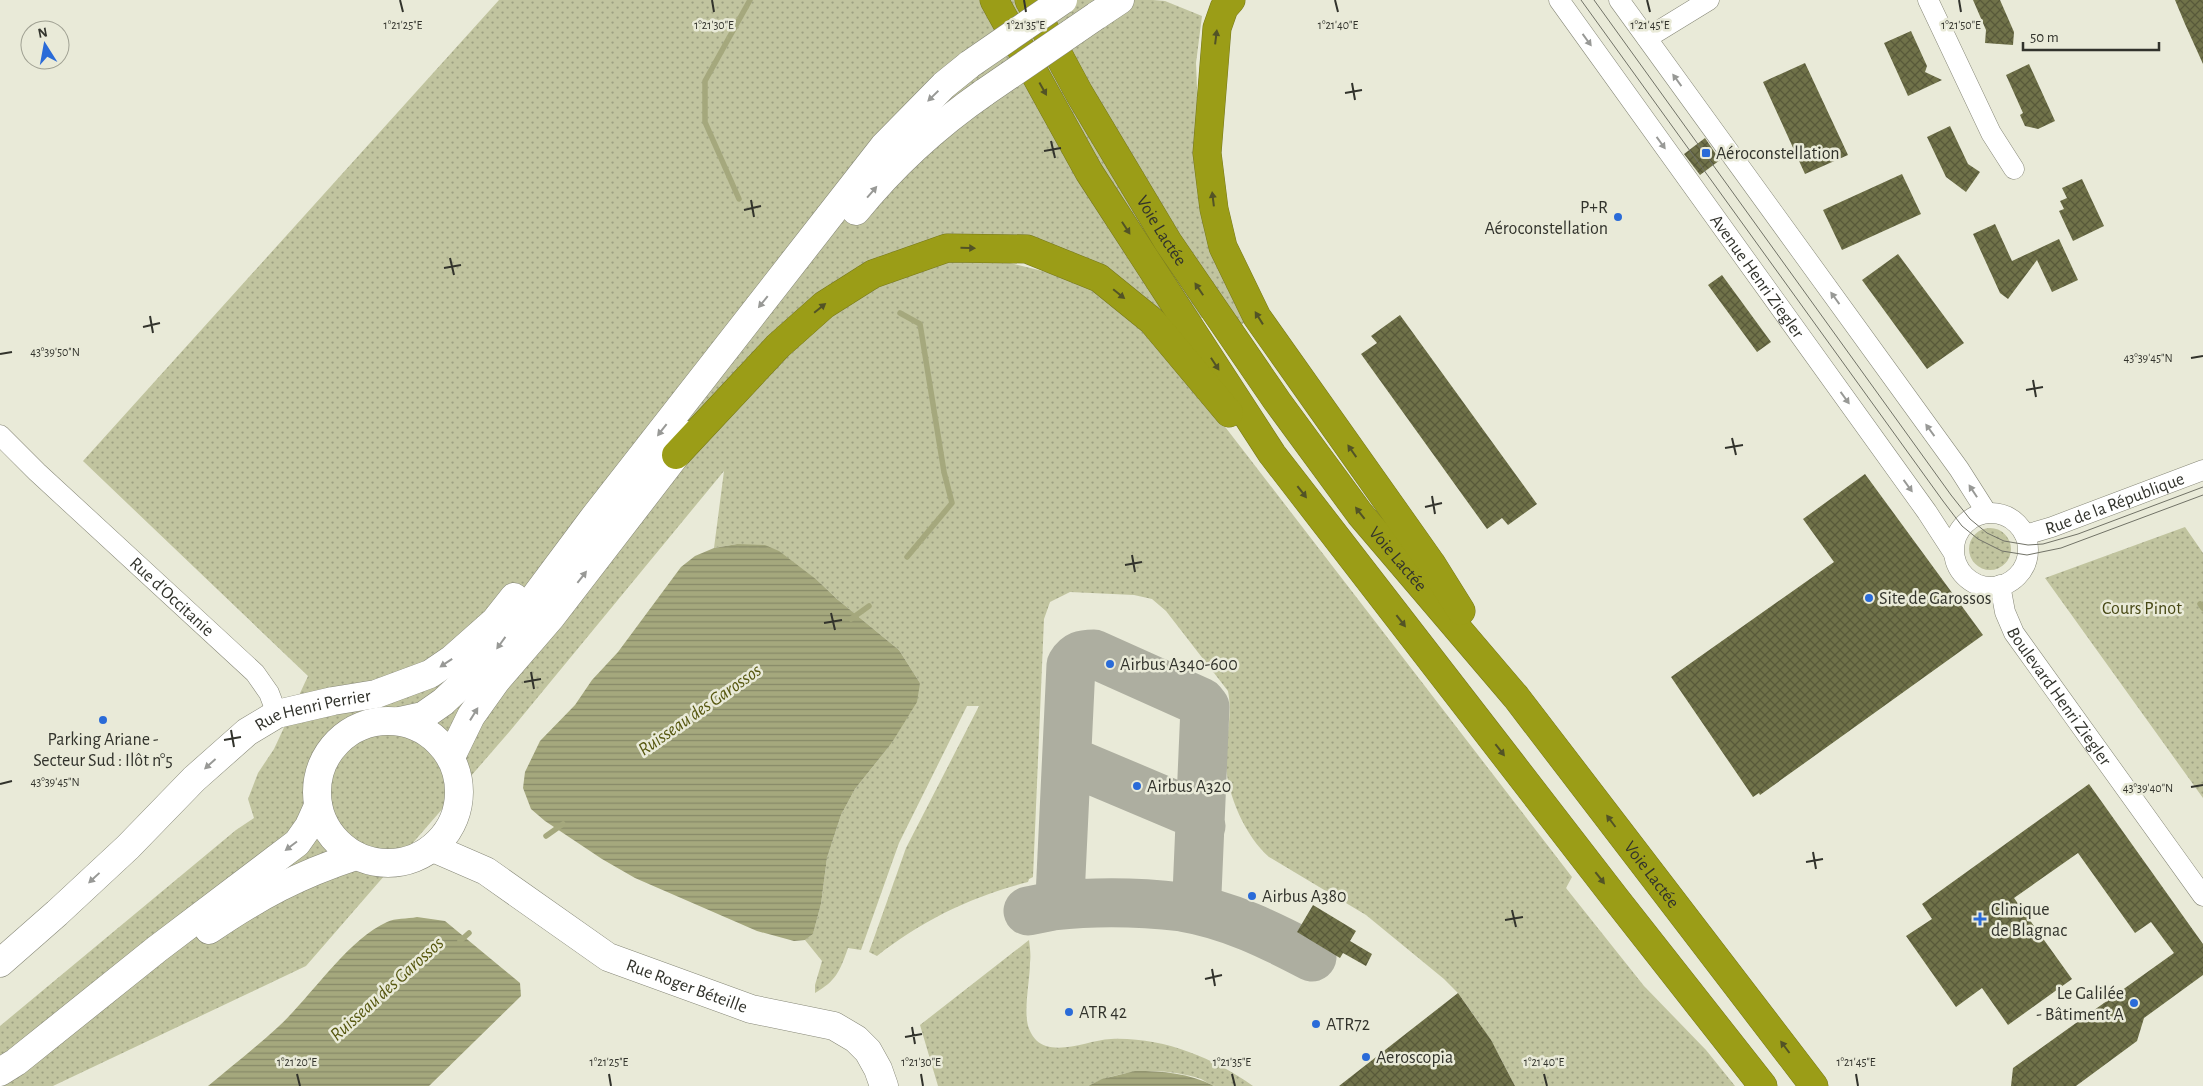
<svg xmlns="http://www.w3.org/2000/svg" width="2203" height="1086" font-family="'Alegreya Sans',sans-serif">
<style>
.grass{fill:url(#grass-dots)}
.water{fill:url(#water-rules)}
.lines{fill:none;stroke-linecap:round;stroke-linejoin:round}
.stream{stroke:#a5a87d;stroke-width:5.5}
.taxiway{stroke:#adaea0;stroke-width:49}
.building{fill:url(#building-cross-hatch)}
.street-casing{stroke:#868777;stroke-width:21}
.secondary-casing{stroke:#868777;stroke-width:29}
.highway-casing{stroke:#76781e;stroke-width:29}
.street{stroke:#fff;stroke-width:20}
.secondary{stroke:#fff;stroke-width:28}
.highway{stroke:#9b9d17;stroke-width:28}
.tram{stroke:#717267;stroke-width:1}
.secondary-bridge-casing{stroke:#868777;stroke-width:29;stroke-linecap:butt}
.secondary-bridge{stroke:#fff;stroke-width:28}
.oneway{fill:#525326}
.oneway2{fill:#989996}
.ticks{fill:none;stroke:#32332c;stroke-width:2}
.poi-dot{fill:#2a6bd8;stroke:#e9ead8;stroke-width:2}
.labels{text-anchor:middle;stroke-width:5;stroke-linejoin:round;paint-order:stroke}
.poi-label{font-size:18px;fill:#32332c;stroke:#e9ead8;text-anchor:start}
.street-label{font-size:18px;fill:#32332c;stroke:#e9ead8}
.park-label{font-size:18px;fill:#474815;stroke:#e9ead8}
.water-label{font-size:19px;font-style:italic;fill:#56570f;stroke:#e9ead8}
.ticks-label{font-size:12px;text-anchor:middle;fill:#32332c;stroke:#e9ead8;stroke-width:5;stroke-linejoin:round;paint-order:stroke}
</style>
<defs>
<pattern id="grass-dots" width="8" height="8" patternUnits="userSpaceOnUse" patternTransform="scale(1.25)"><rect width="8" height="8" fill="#c1c49f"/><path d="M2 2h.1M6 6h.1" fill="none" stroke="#9da082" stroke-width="1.8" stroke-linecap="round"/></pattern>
<pattern id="water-rules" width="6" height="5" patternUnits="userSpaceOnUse" patternTransform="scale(1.25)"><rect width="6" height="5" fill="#a5a87d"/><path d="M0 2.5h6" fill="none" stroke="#878967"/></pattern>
<pattern id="building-cross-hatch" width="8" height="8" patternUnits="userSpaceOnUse" patternTransform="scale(1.25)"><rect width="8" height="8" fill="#707249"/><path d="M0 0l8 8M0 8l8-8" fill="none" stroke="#58593a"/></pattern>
</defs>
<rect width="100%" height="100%" fill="#e9ead8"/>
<path class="grass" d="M499,0H1153L1165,1L1202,16L1196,63L1201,191L1249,321L1242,324L1157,311L1055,255L1010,263L1071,278L1117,304L1169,354L1572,877L1566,888L1644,986L1706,1050L1735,1086H1515L1500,1057L1480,1024L1458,993L1444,979L1366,915L1269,857C1246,837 1227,795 1226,764C1225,739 1233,716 1228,691L1166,611L1152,599L1134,595L1070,592L1050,602L1044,619L1033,877L1029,879L1028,882C973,896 922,920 877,956L869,952L906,848L979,706H967L899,843L861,950L848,948C840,971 836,981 815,993V985L822,961L805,940L813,934L821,904L827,858L841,815L855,789L891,744L920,683L899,650L837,599L817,580L737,544L714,548L724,471L510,731L306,966L53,1086H0V1026L236,830L254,818L248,799L258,773L274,749L308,676L83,461Z
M2185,527L2203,553V798L2045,578Z
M1969 549a21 21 0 1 1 42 0a21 21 0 1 1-42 0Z
M1029,940C1030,948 1031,955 1030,963C1030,981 1022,1016 1030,1031C1033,1038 1039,1044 1046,1046C1066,1052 1091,1040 1111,1039C1162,1037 1212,1057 1253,1086C1241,1086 1226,1086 1215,1086C1210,1085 1205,1081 1201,1079C1163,1067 1123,1068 1088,1086H938L920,1025Z"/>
<path class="water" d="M737,544L765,545L779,551L817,580L837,599L899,650L920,683L917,702L891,744L855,789L841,815L827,858L821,904L813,934L805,940L794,941L757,931L635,878L602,859L545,821L531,809L523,788L525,772L540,741L575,705L592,680L618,652L681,567L695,556L714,548Z
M417,917L445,921L520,983L521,996L429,1086H208C231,1067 255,1048 278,1027C311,997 347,940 387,922C395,918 407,919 417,917Z
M1135,1071C1163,1071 1189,1073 1214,1086H1088L1102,1079Z"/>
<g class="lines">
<path class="stream" d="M739,199L705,122V81L750,0
M900,313L920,324L944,472L952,503L907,557
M2200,604L2203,608
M851,619L869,606
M546,836L563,824
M460,941L469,933"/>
<path class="taxiway" d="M1066,775L1070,768L1082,766L1191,812L1196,815L1201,826
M1182,907C1230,915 1270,935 1312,957
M1028,911L1053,906L1060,897L1071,665C1077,655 1083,654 1094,654L1201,702L1205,707L1197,894L1191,903L1182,907C1139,902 1097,901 1053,906"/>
</g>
<path class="building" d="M1973,0H2000L2014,32L2013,45L1985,43L1986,30Z
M2175,0H2203V64L2185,24Z
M1911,31L1927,66L1925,72L1942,80L1908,96L1884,43Z
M1805,63L1848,155L1805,174L1763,82Z
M2029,64L2055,121L2038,129L2025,126L2020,115L2023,113L2006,75Z
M1950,126L1968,164L1980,172L1966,192L1946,177L1927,137Z
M1705,138L1720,160L1700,175L1684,154Z
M1902,174L1921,214L1842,250L1823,210Z
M2082,179L2104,226L2073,241L2059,211L2064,209L2060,201L2067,198L2062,188Z
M1995,224L2012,261L2059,239L2078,280L2052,292L2037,260L2008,299L2000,293L1973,234Z
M1898,254L1964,343L1927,369L1862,280Z
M1722,275L1771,342L1757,352L1708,285Z
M1400,315L1537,504L1508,525L1502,518L1487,529L1361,354L1377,343L1371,336Z
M1865,474L1983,635L1760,795L1759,793L1753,797L1671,677L1834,562L1803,519Z
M2089,784L2203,944V975L2144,1018L2137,1041L2076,1086H2011L2013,1068L2174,953L2151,922L2135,933L2078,853L2014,898L2072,979L2008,1025L1982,988L1956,1007L1906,936L1932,919L1922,904Z
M1313,905L1356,931L1350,941L1372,954L1366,966L1343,953L1340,958L1297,932Z
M1458,993L1491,1040L1515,1086H1339Z"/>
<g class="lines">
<defs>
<g id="street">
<path id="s1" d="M1559,0L1927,512L1953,552"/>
<path d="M1619,0L1959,469L1987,513"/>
<path d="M1928,0L1991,133L2014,169"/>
<path d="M1647,38L1709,0"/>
<path id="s2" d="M0,435L37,472L255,673L269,693L277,714"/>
<circle cx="1991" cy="550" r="37"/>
<path id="s3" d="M2025,535L2052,527L2203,470"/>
<path id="s4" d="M2000,585L2005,612L2014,633L2203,896"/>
</g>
<g id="secondary">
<path d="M1096,16L1120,0"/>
<path d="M856,211C894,164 936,126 985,92"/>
<circle cx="388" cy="792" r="71"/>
<path d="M400,721L423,716L443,702L487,661L592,520L884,146L944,85L970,64"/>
<path d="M451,757L471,716L496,681L552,616L676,455L688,435"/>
<path id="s5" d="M433,848L486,871L608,957L751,1009L834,1026L856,1039L868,1051L878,1069L884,1086"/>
<path d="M209,930C259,896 298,875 356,856"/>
<path id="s6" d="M0,963L57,913L128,847L194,779L247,732L277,714L333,701L376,694L430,674L452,659L495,621L514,597"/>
<path d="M0,1072L16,1062L157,949L297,843L309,826L318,806"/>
</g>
<g id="highway">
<path d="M994,0L1089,172L1272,454L1616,899L1763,1086"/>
<path id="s7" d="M1029,0L1079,93L1168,242L1277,401L1360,514L1516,697L1814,1086"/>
<path d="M1231,0L1224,8L1217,28L1207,153L1214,209L1223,247L1257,317L1431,563L1461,611"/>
<path d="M676,455L778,346L824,305L873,274L947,248L1027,249L1099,278L1152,321L1229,413"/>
</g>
</defs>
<use href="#street" class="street-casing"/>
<use href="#secondary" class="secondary-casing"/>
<use href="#highway" class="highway-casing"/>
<use href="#street" class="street"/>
<use href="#secondary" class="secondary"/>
<use href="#highway" class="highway"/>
<path class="tram" d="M1581,0L1943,501L1962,526L1978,539L2002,551L2027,555L2061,548L2203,495
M1594,0L1951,495L1970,519L1987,533L2004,541L2028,545L2043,544L2078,534L2203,487"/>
<defs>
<path id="secondary-bridge" d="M970,64L1063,0
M985,92L1096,16"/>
</defs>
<use href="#secondary-bridge" class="secondary-bridge-casing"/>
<use href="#secondary-bridge" class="secondary-bridge"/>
</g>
<defs><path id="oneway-solid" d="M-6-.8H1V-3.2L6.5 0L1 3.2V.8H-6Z" transform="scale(1.25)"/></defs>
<g class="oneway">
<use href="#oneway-solid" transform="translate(1216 37) rotate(-83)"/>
<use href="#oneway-solid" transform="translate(1043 89) rotate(61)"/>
<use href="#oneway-solid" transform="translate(1213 199) rotate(-97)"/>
<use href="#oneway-solid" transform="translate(1126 228) rotate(57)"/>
<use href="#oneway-solid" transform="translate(968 248) rotate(1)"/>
<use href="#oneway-solid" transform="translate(1199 289) rotate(-124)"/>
<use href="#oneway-solid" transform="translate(1119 294) rotate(39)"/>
<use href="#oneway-solid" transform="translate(820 308) rotate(-39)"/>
<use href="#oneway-solid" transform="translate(1259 318) rotate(-122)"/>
<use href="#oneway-solid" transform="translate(1215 364) rotate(57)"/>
<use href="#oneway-solid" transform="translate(1352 451) rotate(-125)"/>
<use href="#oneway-solid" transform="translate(1302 492) rotate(52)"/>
<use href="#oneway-solid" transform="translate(1360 513) rotate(-128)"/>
<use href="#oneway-solid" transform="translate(1401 621) rotate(52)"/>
<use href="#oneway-solid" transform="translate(1500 750) rotate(52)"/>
<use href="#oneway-solid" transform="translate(1611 821) rotate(-127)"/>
<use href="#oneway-solid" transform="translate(1600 878) rotate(52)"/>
<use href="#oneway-solid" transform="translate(1785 1047) rotate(-127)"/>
</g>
<g class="oneway2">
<use href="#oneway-solid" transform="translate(1587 40) rotate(54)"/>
<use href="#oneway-solid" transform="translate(1677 80) rotate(-126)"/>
<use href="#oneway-solid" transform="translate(933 96) rotate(136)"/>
<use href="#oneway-solid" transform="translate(1661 143) rotate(54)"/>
<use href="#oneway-solid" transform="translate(872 192) rotate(-49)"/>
<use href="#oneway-solid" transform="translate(1835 298) rotate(-126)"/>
<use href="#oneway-solid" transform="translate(763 302) rotate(129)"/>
<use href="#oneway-solid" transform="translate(1845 398) rotate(54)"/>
<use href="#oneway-solid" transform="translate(662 430) rotate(128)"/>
<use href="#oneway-solid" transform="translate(1930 430) rotate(-126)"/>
<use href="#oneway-solid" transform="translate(1908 486) rotate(54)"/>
<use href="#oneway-solid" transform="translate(1973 491) rotate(-123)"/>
<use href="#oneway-solid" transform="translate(582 577) rotate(-52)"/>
<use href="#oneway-solid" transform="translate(501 643) rotate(126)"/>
<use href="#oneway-solid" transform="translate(446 663) rotate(146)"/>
<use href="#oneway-solid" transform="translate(474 714) rotate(-58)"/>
<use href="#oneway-solid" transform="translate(210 764) rotate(138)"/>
<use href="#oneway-solid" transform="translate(291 846) rotate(143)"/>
<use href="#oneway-solid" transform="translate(94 878) rotate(137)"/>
</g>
<path class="ticks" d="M400,0L403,12M712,0L714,12M1024,0L1026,12M1335,0L1338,12M1647,0L1650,12M1959,0L1961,12M1352,83L1355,100M1345,93L1362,90M1051,141L1055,158M1044,151L1061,148M751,200L754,217M744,210L761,206M450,258L454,275M444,268L461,265M150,316L153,333M143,327L160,323M0,354L12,352M2191,358L2203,356M2033,380L2036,397M2026,390L2043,387M1732,438L1736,455M1725,448L1743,445M1432,496L1435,514M1425,507L1442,503M1132,555L1135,572M1125,565L1142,562M831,613L835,630M824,623L842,620M531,672L534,689M524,682L541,679M231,730L234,747M224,740L241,737M0,784L12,781M2191,787L2203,785M1813,852L1816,869M1806,862L1823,859M1512,910L1516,927M1505,920L1523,917M1212,969L1215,986M1205,979L1222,975M912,1027L915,1044M905,1037L922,1034M297,1074L300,1086M609,1074L611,1086M921,1074L923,1086M1232,1074L1235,1086M1544,1074L1547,1086M1856,1074L1858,1086"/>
<g class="poi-dot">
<rect x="1701" y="148" width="10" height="10" rx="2.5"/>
<circle cx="1618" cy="217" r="5"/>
<circle cx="1869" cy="598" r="5"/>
<circle cx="1110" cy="664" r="5"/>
<circle cx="103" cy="720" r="5"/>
<circle cx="1137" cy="786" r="5"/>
<circle cx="1252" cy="896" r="5"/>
<path d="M1977.5 911.5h5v5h5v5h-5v5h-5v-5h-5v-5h5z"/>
<circle cx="2134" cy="1003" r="5"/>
<circle cx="1069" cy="1012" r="5"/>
<circle cx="1316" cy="1024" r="5"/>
<circle cx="1366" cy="1057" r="5"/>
</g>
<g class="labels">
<g class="poi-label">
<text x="1716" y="159">Aéroconstellation</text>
<text x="1608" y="213" text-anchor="end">P+R<tspan x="1608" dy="21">Aéroconstellation</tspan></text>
<text x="1879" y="604">Site de Garossos</text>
<text x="1120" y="670">Airbus A340-600</text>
<text x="103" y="745" text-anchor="middle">Parking Ariane -<tspan x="103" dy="21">Secteur Sud : Ilôt n°5</tspan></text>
<text x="1147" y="792">Airbus A320</text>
<text x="1262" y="902">Airbus A380</text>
<text x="1991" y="915">Clinique<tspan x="1991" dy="21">de Blagnac</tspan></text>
<text x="2124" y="999" text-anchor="end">Le Galilée<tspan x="2124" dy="21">- Bâtiment A</tspan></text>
<text x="1079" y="1018">ATR 42</text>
<text x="1326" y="1030">ATR72</text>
<text x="1376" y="1063">Aeroscopia</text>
</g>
<g class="street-label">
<text dy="6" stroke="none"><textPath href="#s7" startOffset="266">Voie Lactée</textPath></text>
<text dy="6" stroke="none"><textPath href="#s1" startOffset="340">Avenue Henri Ziegler</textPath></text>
<text dy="6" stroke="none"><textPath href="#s3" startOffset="95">Rue de la République</textPath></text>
<text dy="6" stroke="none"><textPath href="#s7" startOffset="671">Voie Lactée</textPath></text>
<text dy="6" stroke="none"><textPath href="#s2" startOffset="236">Rue d'Occitanie</textPath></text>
<text dy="6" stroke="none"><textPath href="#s4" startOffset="128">Boulevard Henri Ziegler</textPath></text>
<text dy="6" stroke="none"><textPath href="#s6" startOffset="409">Rue Henri Perrier</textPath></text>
<text dy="6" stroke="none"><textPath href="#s7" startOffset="1076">Voie Lactée</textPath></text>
<text dy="6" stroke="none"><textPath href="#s5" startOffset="291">Rue Roger Béteille</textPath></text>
</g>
<g class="park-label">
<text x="2142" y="614">Cours Pinot</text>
</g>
<g class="water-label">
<text transform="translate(699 709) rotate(-35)" y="7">Ruisseau des Garossos</text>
<text transform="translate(386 988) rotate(-42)" y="7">Ruisseau des Garossos</text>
</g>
</g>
<g class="ticks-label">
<text x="403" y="29">1°21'25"E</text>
<text x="714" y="29">1°21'30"E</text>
<text x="1026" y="29">1°21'35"E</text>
<text x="1338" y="29">1°21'40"E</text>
<text x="1650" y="29">1°21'45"E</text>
<text x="1961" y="29">1°21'50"E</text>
<text x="55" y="356">43°39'50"N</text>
<text x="2148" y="362">43°39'45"N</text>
<text x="55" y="786">43°39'45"N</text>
<text x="2148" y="792">43°39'40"N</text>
<text x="297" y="1066">1°21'20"E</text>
<text x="609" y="1066">1°21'25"E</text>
<text x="921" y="1066">1°21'30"E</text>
<text x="1232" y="1066">1°21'35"E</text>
<text x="1544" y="1066">1°21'40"E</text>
<text x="1856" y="1066">1°21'45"E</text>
</g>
<g transform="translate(45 45) rotate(349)"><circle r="24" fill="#e9ead8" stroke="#a0a193"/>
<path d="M0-4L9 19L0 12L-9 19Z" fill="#2a6bd8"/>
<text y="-8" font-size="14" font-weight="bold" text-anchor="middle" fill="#32332c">N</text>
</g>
<path d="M2023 42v8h136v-8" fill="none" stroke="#32332c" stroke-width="2.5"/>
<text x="2030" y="42" font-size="15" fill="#32332c" stroke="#e9ead8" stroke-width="4" paint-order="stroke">50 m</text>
</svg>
